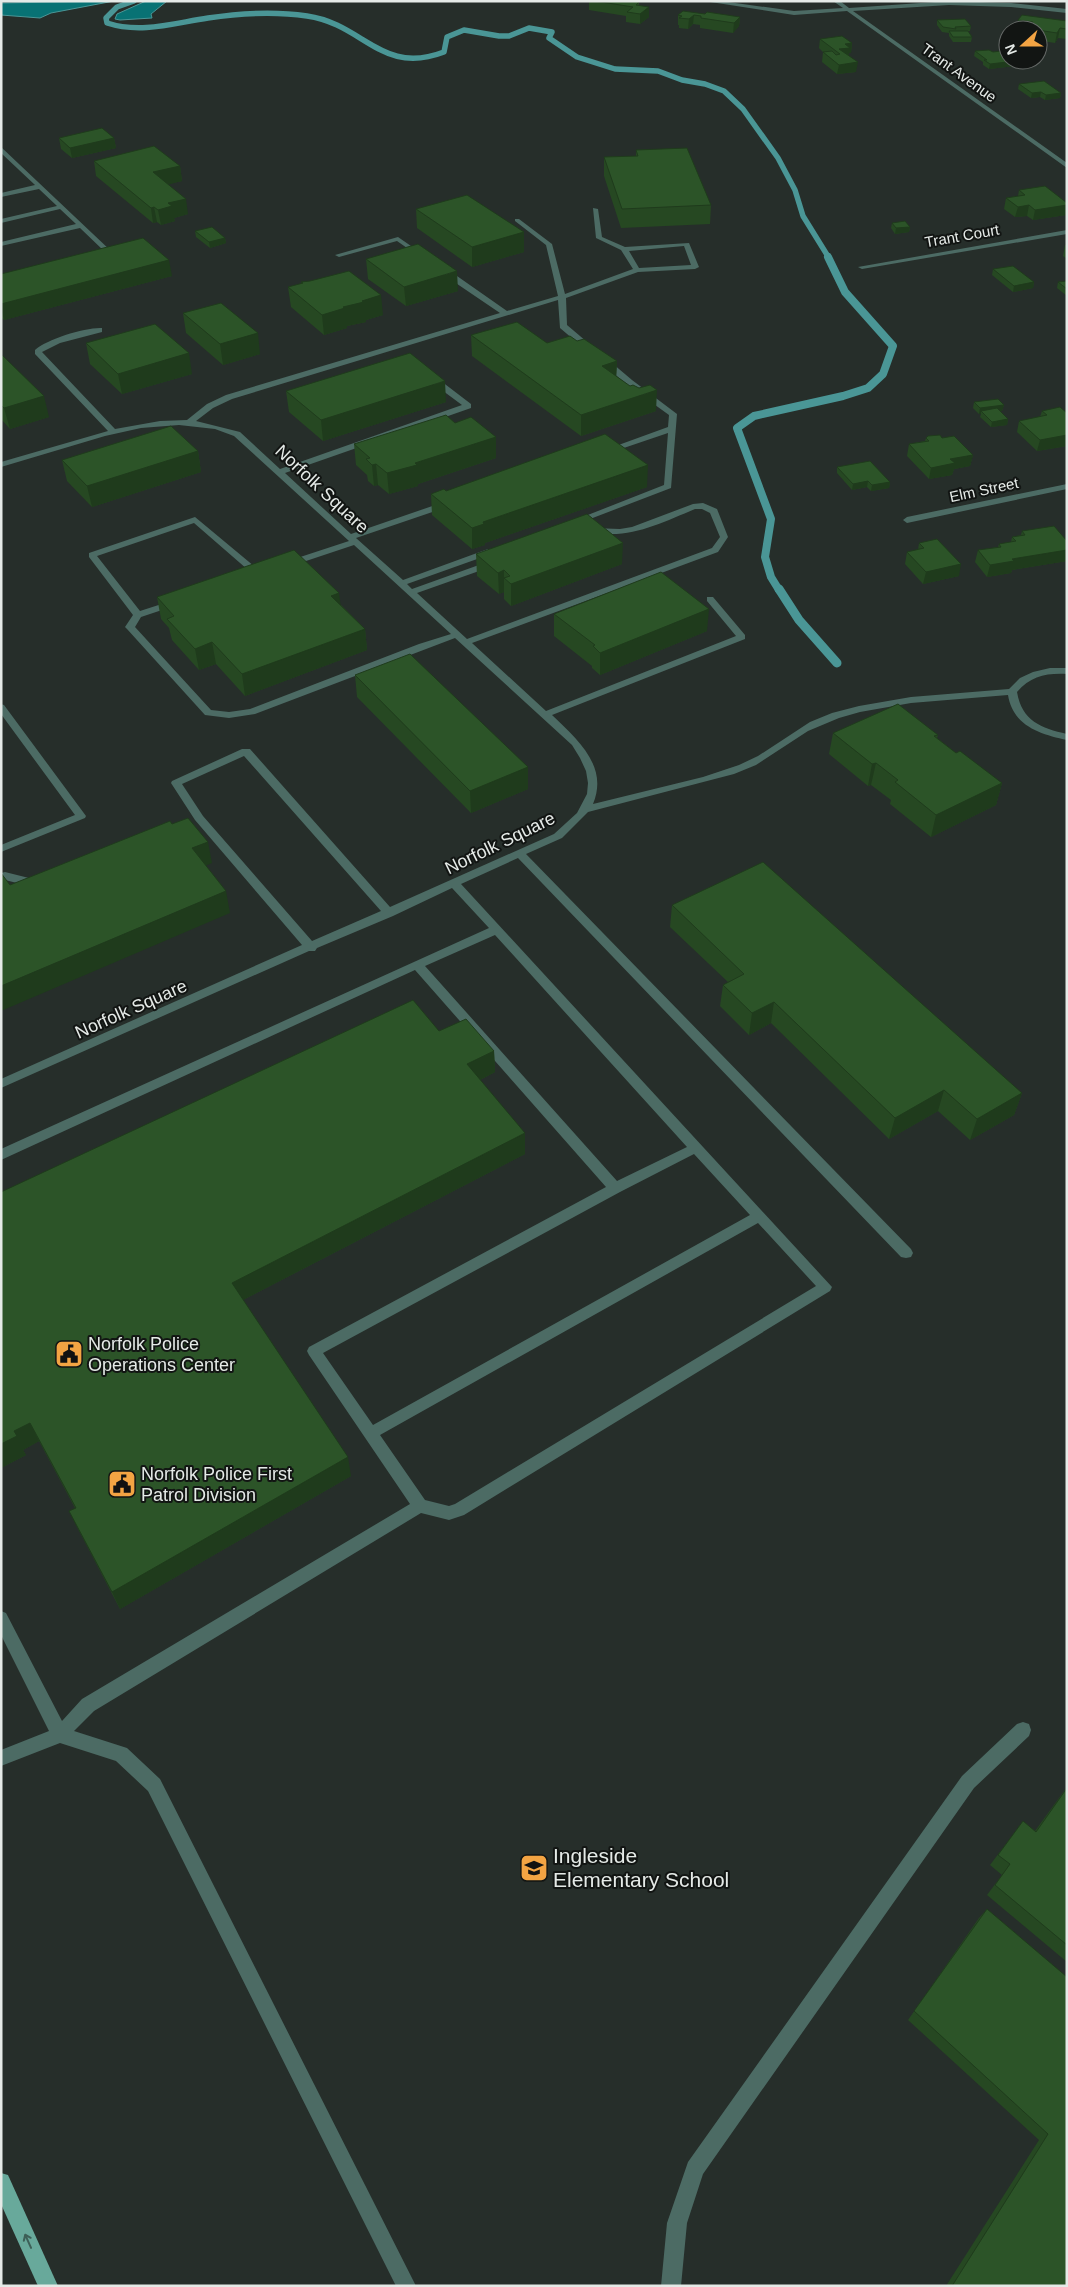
<svg xmlns="http://www.w3.org/2000/svg" width="1068" height="2287" font-family="Arial,sans-serif">
<style>
.water{fill:#087274;stroke:#4a9696}
.lines{fill:none;stroke-linecap:round;stroke-linejoin:round}
.stream-far2{stroke:#4a9696;stroke-width:5.5}
.stream-far1{stroke:#4a9696;stroke-width:8}
.stream{stroke:#4a9696;stroke-width:9}
.minor{fill:#4c6b64;fill-rule:evenodd}
.major{fill:#68a99b;fill-rule:evenodd}
.wall{fill:#264822}
.shaded-wall{fill:#1f3b1c}
.building{fill:#2c5428;stroke:#1f3b1c}
.oneway{stroke:#3d5f57}
.labels{text-anchor:middle;stroke-width:4;stroke-linejoin:round;paint-order:stroke}
.far-street-label{font-size:15px;fill:#e5eae7;stroke:#121513}
.street-label{font-size:18px;fill:#e5eae7;stroke:#121513}
.poi-label{font-size:18px;fill:#e5eae7;stroke:#121513;text-anchor:start}
.near-poi-label{font-size:21px;fill:#e5eae7;stroke:#121513;text-anchor:start}
</style>
<rect width="100%" height="100%" fill="#262e2a"/>
<path class="water" d="M114,1L51,13L40,18L1,15V3Z
M146,1H167L151,14L152,18L120,20L115,19L117,14Z"/>
<g class="lines">
<path class="stream-far2" d="M134,1L117,7L106,18L107,23C141,34 174,23 208,18C241,13 274,11 307,16C364,24 381,76 444,52L447,37L464,30L499,36H509L529,28L552,32L549,38L577,57L615,69L658,71L682,80L705,84L724,91L743,109L778,158L795,190L803,216L829,258"/>
<path class="stream-far1" d="M779,590L771,577L765,557L771,519L737,428L754,416L843,396L868,388L883,374L893,346L845,292L828,257"/>
<path class="stream" d="M779,589L799,620L837,663"/>
<path class="minor" d="M704,1H721L794,11L843,8L833,1H840L849,8L949,1L1011,3L1067,9V13L1011,7L949,5L853,11L1067,163V168L847,11L794,15Z
M1,147L111,251V253L97,255V253L104,251L80,228L1,246V242L76,224L60,209L1,223V219L57,206L39,189L1,197V193L35,185L1,153Z
M593,208L598,209L602,237L625,247L689,243L699,267L695,269L638,272L566,298L567,325L632,380L677,414L671,488L577,524L570,522L664,485L668,433L609,453L602,451L668,427L669,415L626,384L560,328L558,300L232,399L213,408L196,421L240,432L280,469L462,405L431,382V378H437L471,404V408L285,473L351,534L444,502H450V506L356,538L403,580L488,549H494V553L407,584L412,589L490,561H496V565L417,593L467,639L712,548L720,537L710,513L702,509H695C661,523 629,540 592,532V528L620,529L632,527L693,504L703,503L717,509L728,537L718,552L472,643L546,711L736,636L707,601V597H713L745,635V639L552,715C577,739 609,766 593,804L703,777L739,765L758,756L810,722L832,713L859,706L911,697L1009,689L1020,678L1033,672L1050,668H1067V674C1046,673 1031,676 1017,692C1022,721 1041,728 1067,734V740C1040,734 1013,726 1008,695L911,703L860,712L839,718L808,731L756,765L734,774L588,812L562,838L526,854L911,1249L913,1253L911,1257L906,1258L901,1257L518,858L461,884L832,1287L830,1291L464,1515L449,1520L421,1513L94,1711L74,1731L127,1748L160,1779L416,2286H396L148,1791L116,1761L60,1743L1,1766V1750L49,1731L1,1635V1611L6,1613L62,1721L82,1699L410,1504L309,1355L307,1351L309,1347L606,1187L415,970L1,1160V1149L489,928L452,888L393,916L317,948L315,951H309L1,1088V1079L302,945L195,820L171,783L172,781L242,749H250L390,907L554,834L577,813L587,794L588,783L586,771L580,758L572,745L455,638L255,714L229,718L205,715L127,629L125,627L133,615L89,557V553L195,517L260,571H265V575L255,576L194,523L97,556L140,611L171,601H177V605L141,617L135,627L211,710L229,712L250,709L419,644L451,634L354,545L291,566H285V562L349,541L234,436L215,429L179,425L141,428L105,436L1,467V462L108,431L35,354V350C47,339 86,327 102,328V332L60,343L42,352L115,429L160,421L187,420L207,404L226,395L500,313L441,273V269H447L507,311L558,296L546,245L515,221V219H519L552,244L565,294L633,269L621,250L596,238ZM684,246L691,265L639,268L629,251ZM244,756L381,911L312,941L203,816L182,784ZM495,935L687,1147L617,1181L425,966ZM694,1154L750,1215L373,1425L323,1353L620,1192ZM758,1223L816,1286L455,1504L449,1506L425,1500L380,1435Z
M1067,230V234L862,269L858,267Z
M398,237L424,255V257H420L397,241L339,257L335,255Z
M1067,484V489L907,523L903,520L907,517Z
M1,704L4,705L86,816L85,818L1,852V845L75,815L1,714Z
M5,872L33,879L39,877L44,881L43,884L33,887L5,880L1,881V873Z
M1023,1722L1029,1724L1031,1730L1029,1736L974,1788L703,2174L687,2223L681,2286H661L667,2223L688,2162L962,1776L1017,1724Z"/>
<path class="major" d="M1,2173L8,2175L58,2286H38L1,2204Z"/>
</g>
<path class="wall" d="M589,1H634L639,2V5L649,17L640,24L626,22V16L589,10Z
M705,14L740,17L739,26L733,33L700,28V25L693,24L688,29L679,28V25H678V15Z
M937,20L971,26L970,31H968L972,37L971,42H953L949,36V33L942,32L937,25Z
M1018,20L1067,21V39L1058,38L1055,43L1042,41L1038,39V30H1017Z
M820,39L852,43L851,53H849V56L856,72L837,74L822,62L823,52L819,48Z
M975,51L993,52L1016,61L1015,66L989,69L983,65V62L974,56Z
M1019,84L1061,93L1060,98L1045,100L1040,97L1031,98L1018,89Z
M59,138H114L116,148L72,158L61,149Z
M636,150L711,205L710,224L621,228L604,176V157L636,156Z
M94,161L180,166L182,181L168,184L188,214L174,218L175,221L161,225L157,222L153,223L96,176Z
M1019,190L1066,215L1033,220L1027,216L1015,217L1004,209L1006,198L1018,196Z
M416,209L524,232V252L472,267L417,228Z
M892,223L910,227L909,232L895,234L891,228Z
M195,231L225,238L226,243L210,248L196,237Z
M1065,245H1067V259L1063,256Z
M366,259L458,291L406,306L368,279Z
M993,269L1034,282L1033,288L1013,292L992,275Z
M1,274L172,276L4,320L1,317Z
M1067,281V296L1057,288L1058,282Z
M301,282L383,315L366,320V322L347,326V328L324,335L291,307L288,287L301,284Z
M183,313L260,354L223,365L186,333Z
M471,335L547,343L577,341L617,361L616,376L656,411L581,436L472,356Z
M86,343L192,374L122,394L90,364Z
M1,354L49,417L10,429L1,419Z
M286,391L446,402L323,441L289,412Z
M974,402L1004,405L1002,411H1000L1008,419L1007,425L991,427L980,417L981,414H979L973,408Z
M1042,411L1067,413V446L1037,451L1017,432L1019,421L1040,417Z
M455,423L496,437V458L418,484V486L389,494L378,485L374,486L368,481L367,475L356,465L354,444Z
M926,438H942L973,455L970,466L954,469L952,475L929,479L907,456L909,444L925,441Z
M198,451L201,472L92,507L67,481L62,460Z
M837,467L890,482L889,488L871,491L867,487L852,490L837,473Z
M647,487L485,543V545L472,549L432,515L431,494L446,491Z
M1022,531L1067,541V561L1012,570L1011,573L987,577L975,562L978,550L998,547L999,544L1011,542L1012,537L1021,535Z
M919,543L959,576L923,584L905,564L907,552L918,550Z
M476,554L622,564L511,606L504,599V592L499,594L477,576Z
M157,597L341,605L365,629L367,650L245,696L216,664L199,670L172,640L169,628L161,619Z
M554,614L707,631L600,675L592,668V666L554,636Z
M355,675L528,767V789L471,813L357,697Z
M833,733L938,735L937,738L956,753L1002,783L996,805L931,837L890,804L891,800L871,785L868,786L829,754Z
M672,905L1022,1093L1014,1115L970,1140L938,1111L889,1139L771,1023L749,1035L720,1006L723,985L728,982L670,927Z
M439,1031L494,1051L495,1072L480,1080L525,1154L243,1300L351,1476L120,1609L78,1529L69,1511L75,1508L39,1441L23,1450L26,1455L1,1468V1192Z
M1067,1787V1962L987,1895L1002,1875L990,1865L1023,1821L1035,1831Z
M987,1909L1067,1977V2286H946L1039,2140L908,2020L979,1918Z"/>
<path class="shaded-wall" d="M649,7V17L640,24V14Z
M694,15L693,24L688,29L689,19Z
M740,17L739,26L733,33L734,23Z
M1060,28L1058,38L1055,43L1057,33Z
M852,43L851,53H849V58L839,49L845,44Z
M1016,61L1015,66L989,69L990,64Z
M858,62L856,72L837,74L839,65Z
M1041,92L1040,97L1031,98L1032,93Z
M1061,93L1060,98L1045,100L1046,95Z
M114,138L116,148L72,158L70,148Z
M180,166L182,181L155,188L153,172Z
M186,199L188,214L174,218L175,221L161,225L158,210L168,203Z
M1029,205L1027,216L1015,217L1018,207Z
M1067,205L1066,215L1033,220L1035,210Z
M154,207L157,222L153,223L151,208Z
M910,227L909,232L895,234L896,228Z
M524,232V252L472,267V247Z
M225,238L226,243L210,248L209,242Z
M169,260L172,276L4,320L1,308V304Z
M457,271L458,291L406,306L404,287Z
M1034,282L1033,288L1013,292L1014,286Z
M381,295L383,315L366,320V322L347,326V328L324,335L322,315L343,307Z
M258,333L260,354L223,365L220,344Z
M189,353L192,374L122,394L118,374Z
M617,361L616,382L602,366Z
M445,381L446,402L323,441L321,420Z
M657,390L656,411L581,436V415Z
M44,396L49,417L10,429L4,408Z
M1004,405L1002,411L984,414L981,411V414H979L980,408Z
M1008,419L1007,425L991,427L992,422Z
M1067,435V446L1037,451L1040,440Z
M496,437V458L418,484V486L389,494L387,473L415,463Z
M198,451L201,472L92,507L87,486Z
M973,455L970,466L954,469L952,475L929,479L931,468L950,459Z
M376,464L378,485L374,486L372,465Z
M648,465L647,487L485,543V545L472,549V528L483,522Z
M868,481L867,487L852,490L853,484Z
M890,482L889,488L871,491L872,485Z
M623,543L622,564L511,606V584Z
M1067,550V561L1012,570L1011,573L987,577L990,565L1012,559Z
M961,564L959,576L923,584L926,572Z
M504,570V592L499,594L498,573Z
M339,593L342,615L331,596Z
M709,609L707,631L600,675V653Z
M365,629L367,650L245,696L242,674Z
M212,642L216,664L199,670L195,649Z
M876,763L871,785L868,786L872,764Z
M528,767V789L471,813L470,791Z
M1002,783L996,805L931,837L936,815Z
M208,842L212,863L196,870L192,848Z
M226,891L230,913L1,1011V986Z
M774,1002L771,1023L749,1035L752,1013Z
M494,1051L495,1072L468,1086L467,1064Z
M944,1090L938,1111L889,1139L895,1118Z
M1022,1093L1014,1115L970,1140L977,1119Z
M525,1133V1154L237,1303L232,1283Z
M30,1423L39,1441L23,1450L26,1455L1,1468V1444L14,1431Z
M348,1457L351,1476L120,1609L112,1592Z"/>
<path class="building" d="M595,1H634L639,2L636,5L649,7L640,14L627,12L633,7Z
M683,11L705,14L707,12L740,17L734,23L701,18V16L694,15L689,19L679,18L682,16L678,15Z
M1022,15L1067,21V29L1060,28L1057,33L1044,31L1032,27L1033,22L1018,20Z
M965,19L971,26L955,27L956,29L943,27L937,20Z
M949,31H968L972,37H953Z
M842,36L852,43L845,44L850,48L839,49L858,62L839,65L823,52L832,51L836,55L840,54L820,39Z
M989,50L993,52L1001,51L1008,55V60H1015L1016,61L990,64L984,60H987L975,51Z
M1044,81L1061,93L1046,95L1041,92L1032,93L1019,84Z
M102,128L114,138L70,148L59,138Z
M154,146L180,166L153,172L186,199L168,203L172,206L158,210L154,207L151,208L94,161Z
M687,148L711,205L622,209L604,157L638,156L636,150Z
M1045,186L1067,203V205L1035,210L1029,205L1018,207L1006,198L1025,195L1019,190Z
M467,195L524,232L472,247L416,209Z
M905,221L910,227L896,228L892,223Z
M212,227L225,238L209,242L195,231Z
M143,238L169,260L1,304V274Z
M418,244L457,271L404,287L366,259Z
M1013,266L1034,282L1014,286L993,269Z
M349,271L381,295L362,301L364,302L343,307L345,308L322,315L288,287L303,283L301,282L310,281Z
M1067,281V289L1058,282Z
M221,303L258,333L220,344L183,313Z
M517,322L547,343L570,336L577,341L584,339L617,361L602,366L630,386L633,385L639,388L650,385L657,390L581,415L471,335Z
M155,324L189,353L118,374L86,343Z
M410,353L445,381L321,420L286,391Z
M1,354L44,396L4,408L1,405Z
M998,399L1004,405L980,408L974,402Z
M1060,407L1067,413V435L1040,440L1019,421L1047,415L1042,411Z
M997,408L1008,419L992,422L981,411Z
M446,415L455,423L471,417L496,437L415,463L417,465L387,473L376,464L372,465L366,459L370,458L354,444Z
M171,426L198,451L87,486L62,460Z
M605,434L648,465L483,522L484,524L472,528L431,494L444,489L446,491Z
M940,435L942,438L954,436L973,455L950,459L955,463L931,468L909,444L929,441L926,438L928,436Z
M870,461L890,482L872,485L868,481L853,484L837,467Z
M587,514L623,543L511,584L504,578L510,576L504,570L498,573L476,554Z
M1054,526L1067,541V550L1012,559L1014,561L990,565L978,550L1001,547L999,544L1016,541L1012,537L1025,535L1022,531Z
M937,539L961,564L926,572L907,552L924,548L919,543Z
M294,550L339,593L331,596L365,629L242,674L212,642L195,649L167,619L174,616L157,597Z
M661,572L709,609L600,653L593,646L595,645L554,614Z
M410,654L528,767L470,791L355,675Z
M898,704L938,735L934,736L956,753L960,751L1002,783L936,815L895,782L898,780L876,763L872,764L833,733Z
M188,818L208,842L192,848L226,891L1,986V873L10,885L170,821L172,824Z
M763,862L1022,1093L977,1119L944,1090L895,1118L774,1002L752,1013L723,985L744,974L672,905Z
M413,1000L439,1031L466,1019L494,1051L467,1064L525,1133L232,1283L348,1457L112,1592L69,1511L76,1508L30,1423L14,1431L17,1436L1,1444V1192Z
M1067,1788V1945L995,1885L1010,1864L998,1855L1023,1821L1036,1832Z
M987,1909L1067,1977V2286H952L1048,2134L914,2011Z"/>
<defs><path id="oneway-shaft" d="M-6 0H5M1.5-3L5.5 0L1.5 3" fill="none" stroke-width="1.6" stroke-linecap="round" stroke-linejoin="round" transform="scale(1.25)"/></defs>
<use class="oneway" href="#oneway-shaft" transform="translate(28 2241) rotate(-114)"/>
<defs>
<symbol id="civic-square" viewBox="-11 -11 22 22"><rect x="-9" y="-9" width="18" height="18" rx="4" fill="#f3a443" stroke="#121513"/><path d="M-.6-6.5H3V-4.5H.6V-3L4-1V1h2V6H-6V1h2V-1L-.6-3ZM-1.2 2.5V6h2.4V2.5Z" fill="#111"/></symbol>
<symbol id="school-square" viewBox="-11 -11 22 22"><rect x="-9" y="-9" width="18" height="18" rx="4" fill="#f3a443" stroke="#121513"/><path d="M0-5L7-2L0 1L-7-2ZM-4 1L0 2.5L4 1V4Q0 6-4 4Z" fill="#111"/></symbol>
</defs>
<g fill-rule="evenodd">
<use href="#civic-square" x="53" y="1338" width="32" height="32"/>
<use href="#civic-square" x="106" y="1468" width="32" height="32"/>
<use href="#school-square" x="518" y="1852" width="32" height="32"/>
</g>
<g class="labels">
<g class="far-street-label">
<text transform="translate(959 73) rotate(36)" y="5">Trant Avenue</text>
<text transform="translate(962 236) rotate(-10)" y="5">Trant Court</text>
<text transform="translate(984 490) rotate(-12)" y="5">Elm Street</text>
</g>
<g class="street-label">
<text transform="translate(322 489) rotate(43)" y="6">Norfolk Square</text>
<text transform="translate(500 843) rotate(-26)" y="6">Norfolk Square</text>
<text transform="translate(131 1009) rotate(-24)" y="6">Norfolk Square</text>
</g>
<g class="poi-label">
<text x="88" y="1350">Norfolk Police<tspan x="88" dy="21">Operations Center</tspan></text>
<text x="141" y="1480">Norfolk Police First<tspan x="141" dy="21">Patrol Division</tspan></text>
</g>
<g class="near-poi-label">
<text x="553" y="1863">Ingleside<tspan x="553" dy="24">Elementary School</tspan></text>
</g>
</g>
<rect width="1068" height="2287" fill="none" stroke="#e5eae7" stroke-width="5"/>
<g transform="translate(1023 45) rotate(249)"><circle r="24" fill="#121513" stroke="#666a68"/>
<path d="M0-4L9 19L0 12L-9 19Z" fill="#f3a443"/>
<text y="-8" font-size="14" font-weight="bold" text-anchor="middle" fill="#e5eae7">N</text>
</g>
</svg>
